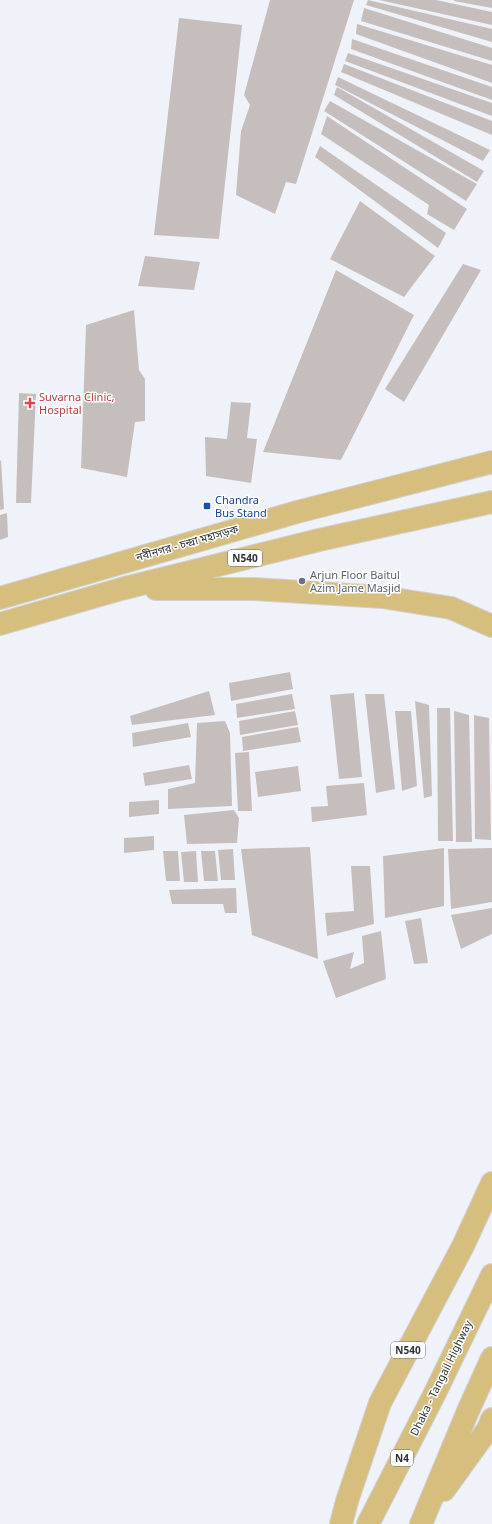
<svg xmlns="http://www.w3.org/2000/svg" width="492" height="1524" font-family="'Noto Sans','Noto Sans Bengali',sans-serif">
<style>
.building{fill:#c6bebd}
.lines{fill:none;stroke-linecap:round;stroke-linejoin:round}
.trunk-casing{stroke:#d1d1d2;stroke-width:24}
.trunk{stroke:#d6be7e;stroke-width:22}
.health-dot{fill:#e0444e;stroke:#fff;stroke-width:1.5}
.transit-dot{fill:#1a4fb4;stroke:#fff;stroke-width:1.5}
.worship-dot{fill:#6b7280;stroke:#fff;stroke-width:1.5}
.labels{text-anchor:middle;stroke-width:3;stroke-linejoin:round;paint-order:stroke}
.shield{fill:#fff;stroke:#6d6d70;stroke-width:1}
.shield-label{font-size:10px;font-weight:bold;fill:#2e2f32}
.health-label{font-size:11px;fill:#be3a42;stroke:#fff;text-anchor:start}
.transit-label{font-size:11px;fill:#164399;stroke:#fff;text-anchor:start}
.street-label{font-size:11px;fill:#2e2f32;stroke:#fff}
.worship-label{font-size:11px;fill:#5b616d;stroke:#fff;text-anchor:start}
</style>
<rect width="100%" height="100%" fill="#f0f2f9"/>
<path class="building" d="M270,0H354L296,184L286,182L275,214L236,195L241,131L250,105L244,95Z
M368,0L492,29V42L366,5Z
M379,0H436L492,12V25Z
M454,0H492V8L454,1Z
M364,8L492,48V61L361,21Z
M179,18L242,25L219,239L154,235Z
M357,24L492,65V83L356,34Z
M352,39L492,87V100L351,49Z
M348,53L492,103V116L345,61Z
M344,64L492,121V135L341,72Z
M338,77L490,150L483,161L335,85Z
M337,87L484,171L477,182L334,95Z
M330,101L477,184L466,201L324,111Z
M327,116L467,209L454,230L427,214L429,205L321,134Z
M320,146L446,233L438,248L315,157Z
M360,201L435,256L404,297L330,259Z
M145,256L200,262L194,290L138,286Z
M463,264L481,270L404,402L385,389Z
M336,270L414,315L341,460L263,452Z
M134,310L139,370L145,379V421L135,422L127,477L81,468L86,325Z
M19,393L36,394L31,503H16Z
M231,402L251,403L247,438L257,439L251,483L206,476L205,437L227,439Z
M1,460L4,509L0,510V461Z
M7,513L8,537L0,540V515Z
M290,672L293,689L231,701L229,683Z
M209,691L215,715L132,725L130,716Z
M354,693L362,777L339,779L330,695Z
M292,694L295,709L237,718L236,704Z
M365,694H384L395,789L376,793Z
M415,701L429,705L432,796L424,798Z
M437,708H450L453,841H438Z
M295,711L298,725L240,735L239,721Z
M395,711H411L417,786L402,791Z
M454,711L469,715L472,842H456Z
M474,715L489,718L491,840L475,839Z
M225,721L230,733L232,806L168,809V789L195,783L197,723Z
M188,723L191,737L133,747L132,733Z
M298,727L301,742L243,751L242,737Z
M249,752L252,811H238L235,753Z
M189,765L192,779L145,786L143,773Z
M298,766L301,791L258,797L255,772Z
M364,783L367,815L312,822L311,807L328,806L326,786Z
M159,800V814L129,817V802Z
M234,810L239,818L237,843L187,844L184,815Z
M154,836V850L124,853V838Z
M310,847L318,959L252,935L241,849Z
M444,848V906L385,918L383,856Z
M492,848V902L451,909L448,849Z
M233,849L235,880H221L218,850Z
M163,851H178L180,881H166Z
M196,851L198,882H184L181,852Z
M201,851H215L218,881H204Z
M351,866H370L374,924L327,936L325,913L354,911Z
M236,888L237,913H225L223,904H172L169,890Z
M492,908V934L461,949L451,915Z
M421,918L428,963L414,964L405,921Z
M381,931L386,979L336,998L323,961L354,952L350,969L364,963L362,936Z"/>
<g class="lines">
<defs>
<path id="trunk" d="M156,589H254L382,597L451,608L492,626
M0,598L297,512L492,462
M0,624L121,589L319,540L492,502
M444,1490L488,1429L492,1419
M341,1524L347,1501L380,1403L463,1246L492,1183
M368,1524L435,1393L492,1275
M421,1524L468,1411L492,1358"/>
</defs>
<use href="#trunk" class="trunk-casing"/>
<use href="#trunk" class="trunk"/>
</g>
<path class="health-dot" d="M28 397h4v4h4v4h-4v4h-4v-4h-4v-4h4z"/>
<rect class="transit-dot" x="203" y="502" width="8" height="8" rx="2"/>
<circle class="worship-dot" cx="302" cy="581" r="4"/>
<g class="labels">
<g class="shield">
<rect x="228" y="550" width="34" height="16" rx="3"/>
<rect x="391" y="1342" width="34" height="16" rx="3"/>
<rect x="391" y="1450" width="22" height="16" rx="3"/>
</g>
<g class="shield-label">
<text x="245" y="562">N540</text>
<text x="408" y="1354">N540</text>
<text x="402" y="1462">N4</text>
</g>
<g class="health-label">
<text x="39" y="401">Suvarna Clinic,<tspan x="39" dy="13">Hospital</tspan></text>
</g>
<g class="transit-label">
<text x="215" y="504">Chandra<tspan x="215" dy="13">Bus Stand</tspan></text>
</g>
<g class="street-label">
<text transform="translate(187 543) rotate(-16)" y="4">নবীনগর - চন্দ্রা মহাসড়ক</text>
<text transform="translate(441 1378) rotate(-64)" y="4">Dhaka - Tangail Highway</text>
</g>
<g class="worship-label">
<text x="310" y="579">Arjun Floor Baitul<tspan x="310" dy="13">Azim Jame Masjid</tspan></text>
</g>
</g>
</svg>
